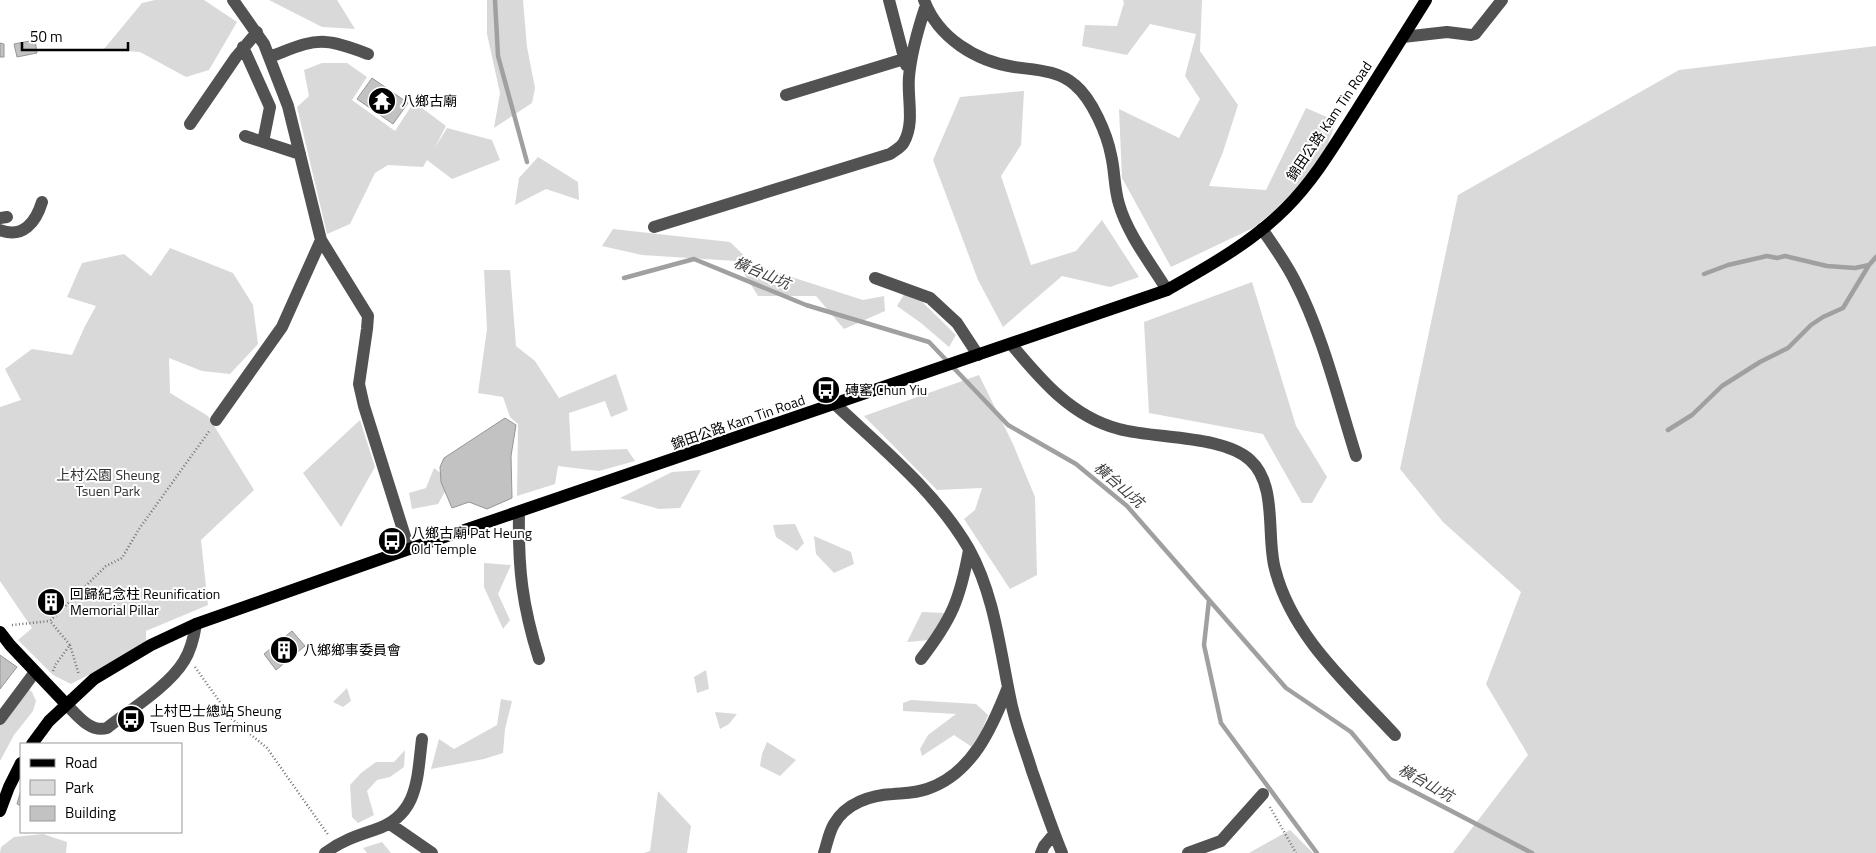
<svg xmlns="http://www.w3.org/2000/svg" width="1876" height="853" font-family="'Titillium Web','Noto Sans TC',sans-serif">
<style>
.green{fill:#d9d9d9}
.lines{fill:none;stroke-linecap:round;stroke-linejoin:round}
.stream{stroke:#a0a0a0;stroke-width:4.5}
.building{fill:#c2c2c2;stroke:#969696}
.path{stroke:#747474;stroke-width:2.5;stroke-dasharray:1 2.5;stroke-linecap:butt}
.minor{stroke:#525252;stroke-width:12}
.major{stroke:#000;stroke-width:12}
.labels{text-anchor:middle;stroke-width:4;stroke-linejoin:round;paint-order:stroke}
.poi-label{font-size:14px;fill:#000;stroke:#fff;text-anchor:start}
.street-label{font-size:14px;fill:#000;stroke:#fff}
.park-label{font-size:14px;fill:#303030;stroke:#fff}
.water-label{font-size:15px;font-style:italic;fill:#414141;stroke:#fff}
</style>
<rect width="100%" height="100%" fill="#fff"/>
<path class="green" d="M155,0H204L237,22L209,70L186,77L140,52L104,49L142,3Z
M269,0H337L355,29L322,27Z
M487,0H523L527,47L535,88L532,103L494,128L500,93L487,34Z
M1123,0H1202L1200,51L1238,105L1223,152L1209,186L1266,190L1306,108L1336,121L1316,177L1253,228L1171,267L1122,178L1119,109L1179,138L1200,99L1185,76L1196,34L1150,24L1127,55L1082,46L1085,25L1117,26L1124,3Z
M1876,46V853H1453L1528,755L1486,684L1521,592L1443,522L1400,469L1458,195L1679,70Z
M322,63H347L367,77L352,100L395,131L414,102L446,126L434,149L447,128L492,140L500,160L452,179L427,160L423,167L388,165L375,173L350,224L327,234L297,107L309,96L304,70Z
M1024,91L1021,145L1001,176L1031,265L1076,251L1102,220L1139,277L1110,287L1062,276L1003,327L978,280L933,160L960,97Z
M538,157L578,182L579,200L546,189L515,205L519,178Z
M613,229L730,242L754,265L863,300L884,296L885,311L844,329L816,296H758L736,261L642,255L602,246Z
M170,248L233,273L253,305L258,344L230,374L202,371L169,358L170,393L208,416L254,490L201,540L208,605L146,631V645L71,684L53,675L18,640L32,628L0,581V407L21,400L5,369L32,349L72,355L85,326L96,306L67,297L82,263L124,254L151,276Z
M484,270H510L516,346L535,361L559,398L616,374L628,410L611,417L605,401L569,413L571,451L627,449L635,461L599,471L558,466L555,484L517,496L518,424L510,417L503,397L478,393L487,329Z
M1252,282L1296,426L1327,477L1312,503H1302L1263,434L1149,413L1144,322Z
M908,288L956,335L949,347L921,323L897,306Z
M979,375L1013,444L1035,497L1037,575L1010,589L964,519L975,510L982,488L937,490L864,416Z
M360,420L375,467L341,527L303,473Z
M434,468L451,481L438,504L412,509L409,493L426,488Z
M701,470L680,508L659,509L620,498L672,472Z
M795,524L804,543L797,551L776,537L773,525Z
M814,536L851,552L854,564L834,573L816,554Z
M484,563L511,565L498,594L510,620L503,629L484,587Z
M922,612L947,613L930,640L907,642Z
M706,670L709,689L697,693L694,677Z
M22,683L32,692L36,701L33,711L14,735L0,761V715Z
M347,688L351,701L343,707L333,702Z
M501,699L512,701L505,729L503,753L484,759L431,769L439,739L454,749L497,725Z
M911,700L976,704L988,715L981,733L972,747L954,735L922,756L920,749L928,735L956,714L903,711V703Z
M715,712L737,714L729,724L720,729Z
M767,742L796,760L780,776L760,766L762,754Z
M405,750L404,767L390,777L377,780L367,791L374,815L358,823L352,817L350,785L361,773L376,762H394Z
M658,791L691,826L687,853H644L650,851Z
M1290,830L1313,853H1249Z
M43,834L67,842L66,853H0L1,847L14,837Z
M382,842L391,853H367L363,848Z"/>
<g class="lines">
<path class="stream" d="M495,0L498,56L527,162
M1704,274L1728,265L1767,256L1777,258L1785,256L1827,266L1855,268L1869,265
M624,278L694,259L806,305L929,342L1008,425L1076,464L1127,506L1286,688L1351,732L1390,779L1532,853
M1668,430L1692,415L1722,386L1760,362L1788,348L1811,325L1823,317L1843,308L1869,265L1876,257
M1209,600L1204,645L1221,723L1317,853"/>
</g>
<path class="building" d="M35,40L37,53L17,57L14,44Z
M0,43L4,44V57H0Z
M372,78L408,103L393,124L357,99Z
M505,418L516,425L511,456L512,498L487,509L469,502L452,508L441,482L440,467L444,458Z
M53,590L63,604L50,614L39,601Z
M292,631L305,646L276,670L264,654Z
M0,655L17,667L0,689Z
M21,790V806L17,804Z"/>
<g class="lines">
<path class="path" d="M12,625L50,621
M70,645L79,675
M195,667L232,719L267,748L329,836
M53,671L56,664L70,645L50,621L106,566L122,558L139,529L210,430
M1270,807L1296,853"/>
<path class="minor" d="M233,0L264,44L288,106L321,240L368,316L367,329L359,384L364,406L409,549
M889,0L906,65
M924,0C938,38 976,61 1014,67C1035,70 1058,70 1075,85C1092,99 1107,134 1111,155C1115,171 1114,188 1119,204C1127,233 1151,264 1167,290
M1403,37L1447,32L1471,35L1475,34L1502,0
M243,47L270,107L263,142
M269,57C287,51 307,40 326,42C340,43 355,49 368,54
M786,95L904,59
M190,124L236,57L257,32
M245,136L300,154
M0,218L7,217
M654,227L890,154C895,150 901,148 904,142C915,123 907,97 909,77C911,52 918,29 926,5
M1262,229C1274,246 1286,263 1295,281C1323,335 1338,399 1356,456
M0,230C23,239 36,222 42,202
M875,278L930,298L957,323L978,355
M1011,344C1041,380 1072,417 1119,429C1156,439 1222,435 1250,460C1278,485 1266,537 1275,569C1292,637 1350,686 1395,735
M836,405C883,449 936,492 969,549C995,596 1000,651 1011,702C1016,726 1025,748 1032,771C1042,799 1051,826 1062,853
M216,420L282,327L321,240
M519,512C518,568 522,605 539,659
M921,659C952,619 960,599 969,550
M66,704C77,715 90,733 107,728C130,710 169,686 184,661C191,650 194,637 196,624
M0,719L35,672
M390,824L432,853
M325,853C341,841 356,836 374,830C419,816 417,778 422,739
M824,853C827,844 829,832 834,824C846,803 871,795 893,794C904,793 916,793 927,789C972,774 992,728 1008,687
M1041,853L1044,846L1054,834
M1188,853L1221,841L1263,794"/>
<path class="major" d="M0,632L10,645L66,704
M32,744L49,721L94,679L151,645L196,624L409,549L1167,290C1209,266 1251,243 1286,208C1314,180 1334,146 1355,113C1379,75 1402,38 1426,0
M0,811L9,787L21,763"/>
</g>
<defs>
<symbol id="temple-disc" viewBox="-11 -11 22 22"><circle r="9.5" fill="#000" stroke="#fff"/><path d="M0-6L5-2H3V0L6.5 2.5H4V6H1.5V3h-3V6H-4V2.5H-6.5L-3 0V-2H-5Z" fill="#fff"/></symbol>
<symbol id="bus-disc" viewBox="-11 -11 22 22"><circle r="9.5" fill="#000" stroke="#fff"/><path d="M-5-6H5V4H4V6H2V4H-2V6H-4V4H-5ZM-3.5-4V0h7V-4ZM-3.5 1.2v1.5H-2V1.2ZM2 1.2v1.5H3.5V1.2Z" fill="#fff"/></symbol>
<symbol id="building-disc" viewBox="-11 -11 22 22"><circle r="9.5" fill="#000" stroke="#fff"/><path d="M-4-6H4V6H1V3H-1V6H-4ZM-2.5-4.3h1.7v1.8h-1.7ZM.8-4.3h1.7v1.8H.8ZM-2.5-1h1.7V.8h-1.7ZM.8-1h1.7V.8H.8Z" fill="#fff"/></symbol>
</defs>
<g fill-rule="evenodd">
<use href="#temple-disc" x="366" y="85" width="32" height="32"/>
<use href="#bus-disc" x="810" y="374" width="32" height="32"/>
<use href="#bus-disc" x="376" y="525" width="32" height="32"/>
<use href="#building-disc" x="35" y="586" width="32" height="32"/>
<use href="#building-disc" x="268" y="634" width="32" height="32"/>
<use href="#bus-disc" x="115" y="703" width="32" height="32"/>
</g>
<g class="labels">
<g class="poi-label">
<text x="401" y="106">八鄉古廟</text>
<text x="845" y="395">磚窰 Chun Yiu</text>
<text x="411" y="538">八鄉古廟 Pat Heung<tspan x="411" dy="16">Old Temple</tspan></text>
<text x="70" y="599">回歸紀念柱 Reunification<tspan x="70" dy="16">Memorial Pillar</tspan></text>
<text x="303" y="655">八鄉鄉事委員會</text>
<text x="150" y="716">上村巴士總站 Sheung<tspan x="150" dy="16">Tsuen Bus Terminus</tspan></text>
</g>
<g class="street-label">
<text transform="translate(1329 121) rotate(-56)" y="5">錦田公路 Kam Tin Road</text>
<text transform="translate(738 422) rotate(-19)" y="5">錦田公路 Kam Tin Road</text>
</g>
<g class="park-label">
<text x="108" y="480">上村公園 Sheung<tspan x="108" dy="16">Tsuen Park</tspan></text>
</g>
<g class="water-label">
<text transform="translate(762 273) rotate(23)" y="5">橫台山坑</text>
<text transform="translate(1119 485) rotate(41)" y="5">橫台山坑</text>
<text transform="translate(1426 783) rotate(29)" y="5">橫台山坑</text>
</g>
</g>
<rect x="20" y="743" width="162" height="90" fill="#ffffff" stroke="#999999"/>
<rect x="30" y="759" width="25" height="8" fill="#000000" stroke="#999999"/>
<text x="65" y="768" font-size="15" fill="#000000">Road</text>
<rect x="30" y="780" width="25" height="15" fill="#d9d9d9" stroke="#999999"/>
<text x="65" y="793" font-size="15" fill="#000000">Park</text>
<rect x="30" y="806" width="25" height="15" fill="#c2c2c2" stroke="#999999"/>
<text x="65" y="818" font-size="15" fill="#000000">Building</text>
<path d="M22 42v8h106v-8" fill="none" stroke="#000000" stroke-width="2.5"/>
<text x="30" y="42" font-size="15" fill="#000000" stroke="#ffffff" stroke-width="4" paint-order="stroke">50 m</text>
</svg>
